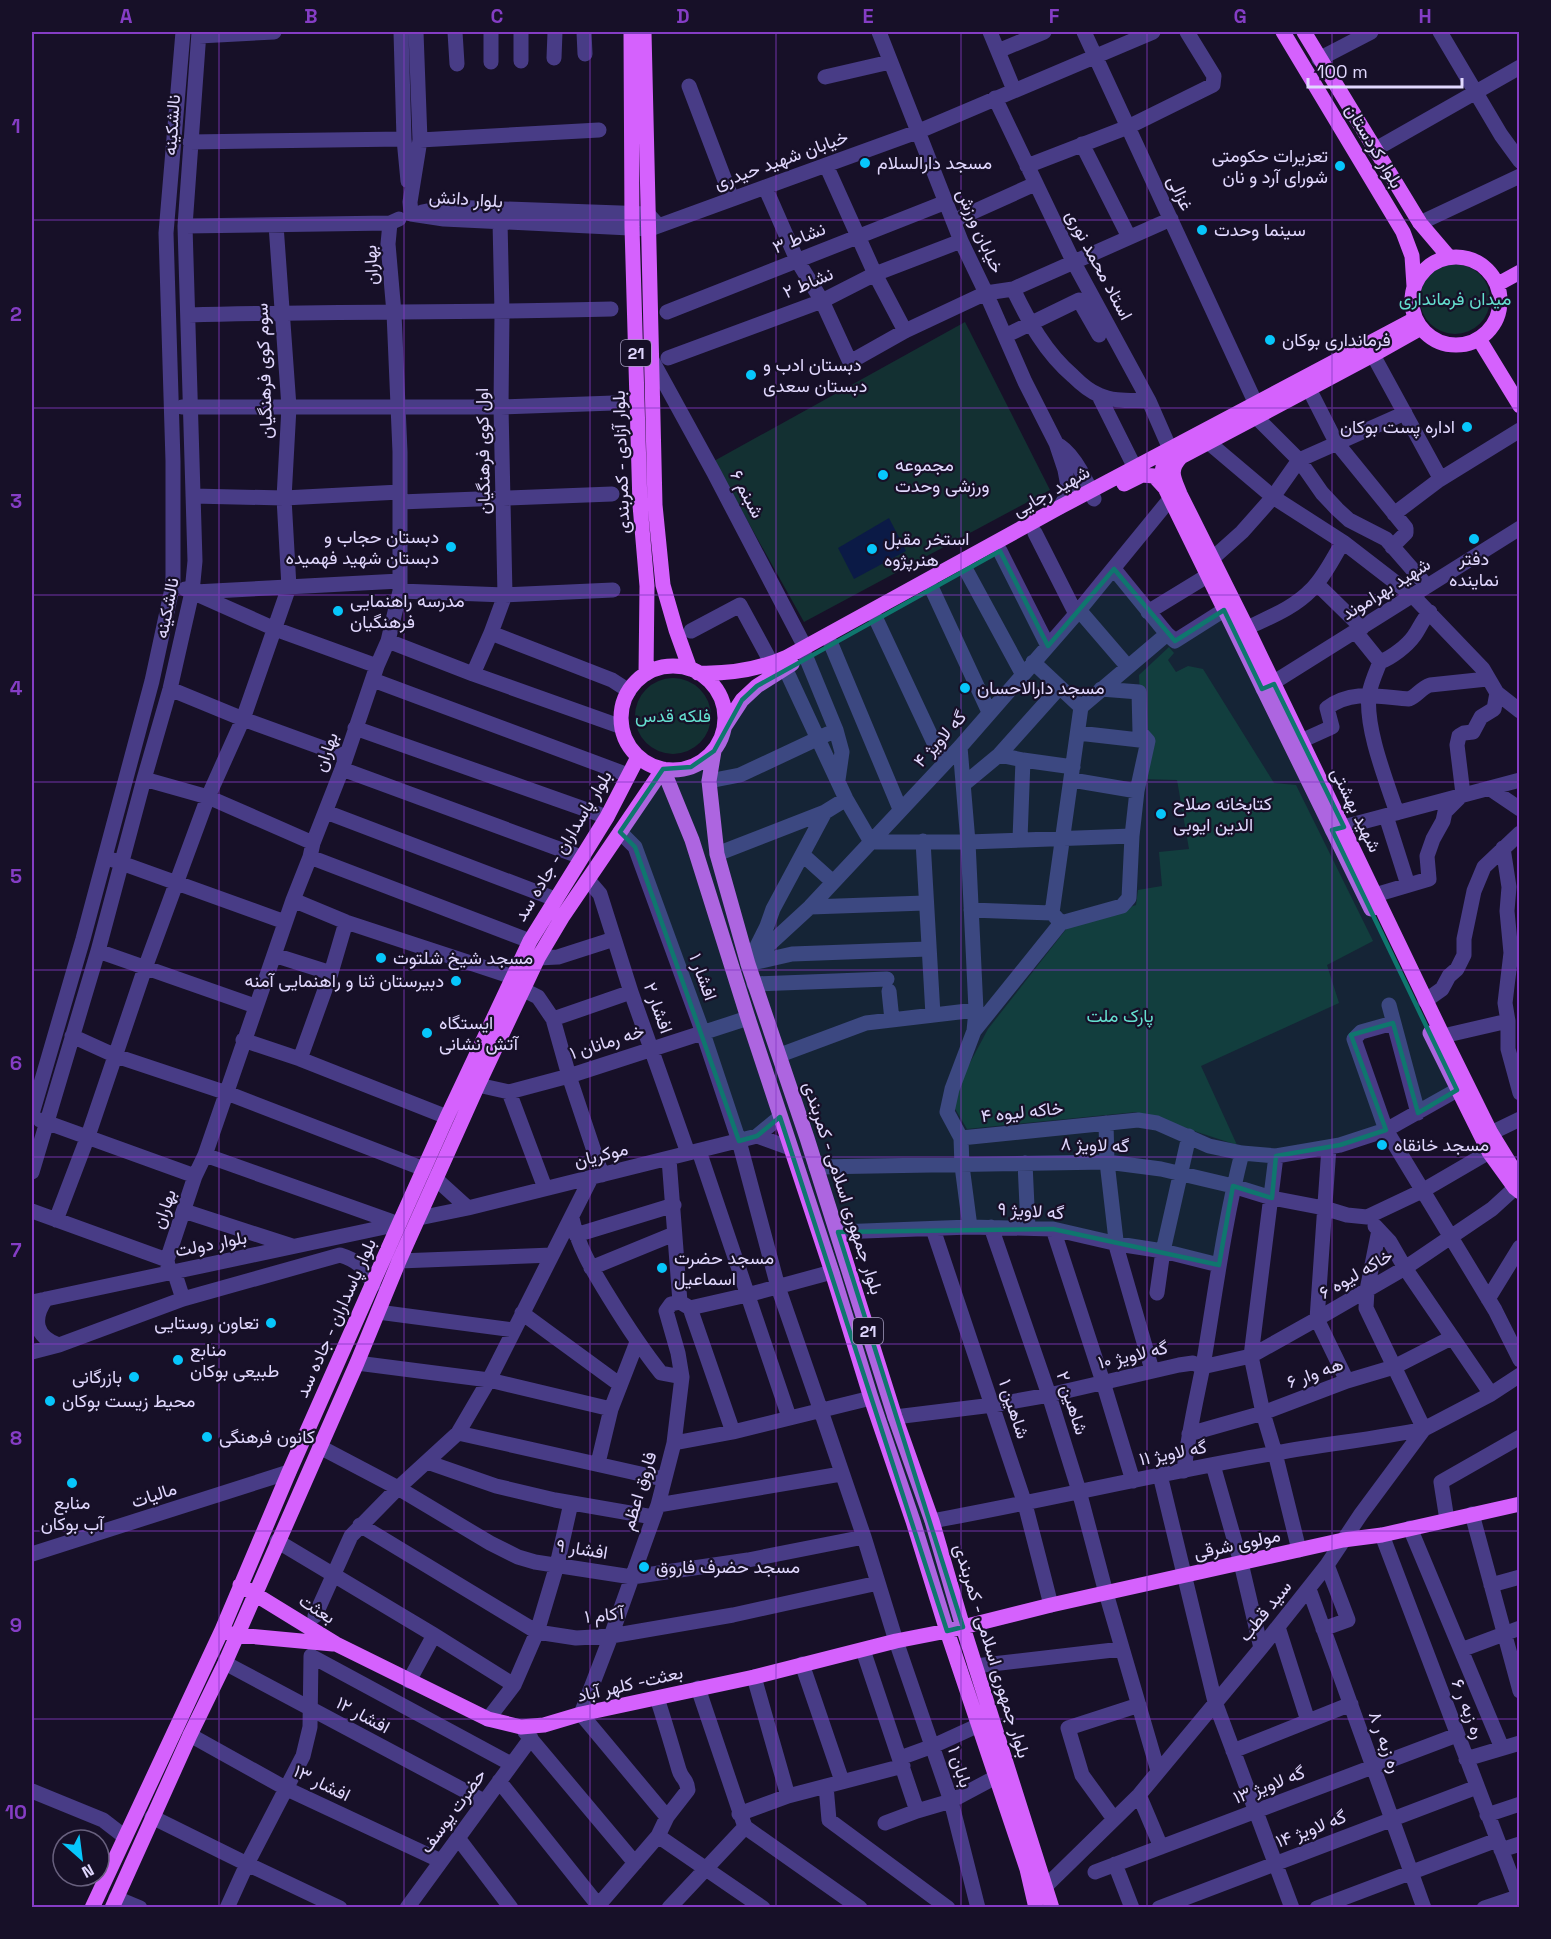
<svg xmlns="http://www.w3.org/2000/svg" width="1551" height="1939" font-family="'Space Grotesk',Vazirmatn,sans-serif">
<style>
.green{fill:#133032}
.water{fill:#0b1a46}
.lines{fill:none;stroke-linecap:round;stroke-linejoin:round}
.minor{stroke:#483c86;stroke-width:15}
.major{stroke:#d561fd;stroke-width:15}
.marked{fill:#0f766e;fill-opacity:0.2;stroke:#0f766e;stroke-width:4.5;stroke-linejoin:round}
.grid{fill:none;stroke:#853dc5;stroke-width:1.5;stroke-opacity:0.55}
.poi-dot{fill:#07c6fb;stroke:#171028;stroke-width:2}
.labels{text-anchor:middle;stroke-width:4.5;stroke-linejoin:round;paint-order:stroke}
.shield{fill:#171028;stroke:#a49cbe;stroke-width:1.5}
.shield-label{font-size:16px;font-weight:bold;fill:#e1d8fe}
.street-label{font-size:18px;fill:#e1d8fe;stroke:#171028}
.poi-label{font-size:18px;fill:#e1d8fe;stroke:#171028;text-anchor:start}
.park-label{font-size:18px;fill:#64dfcf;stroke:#171028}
.neatline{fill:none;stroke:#853dc5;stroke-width:2}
.grid-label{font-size:20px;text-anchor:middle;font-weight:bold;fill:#853dc5}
</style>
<rect width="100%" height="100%" fill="#171028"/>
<path class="green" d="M1420 299a35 35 0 1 1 70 0a35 35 0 1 1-70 0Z
M965,322L1050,490L804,622L714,461Z
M1169,647L1174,653L1168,660L1176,672L1188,666L1203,669L1274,783L1296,785L1373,941L1327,965L1339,1003L1201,1066L1237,1145L1136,1112L967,1129L954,1107L964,1074L988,1029L1067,928L1136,905L1138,890L1162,886L1159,852L1189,849L1177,780L1143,779L1139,675Z
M635 716a38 38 0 1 1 76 0a38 38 0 1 1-76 0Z"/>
<path class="water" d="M889,518L906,551L854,579L838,548Z"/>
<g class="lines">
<path class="minor" d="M401,32L404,139L408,181
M455,32L457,64
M521,32V61
M584,32L585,54
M879,32L961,241L986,293L1025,382L1056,443L1065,470L1068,486L1067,495L1060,507
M990,32L1014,90
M1084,32L1256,404
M1440,32L1501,135L1520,161
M199,36L274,32
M998,51L1044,32
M554,58L555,32
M1319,59L1371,32
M491,62V32
M825,77L890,62
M689,86L732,199
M995,98L1073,261L1149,401L1170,449
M420,140L599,130
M190,142L404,139
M1082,144L1129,237
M1374,150L1520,67
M826,165L875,274L905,331
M1027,166L1128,127L1213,85L1214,76L1187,32
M765,187L797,260L822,301L850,362L905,331L986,293L1013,289L1171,219
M422,212L447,207L648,214L657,224
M411,214L444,219L650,229L917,132L1153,32
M411,214L410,202L420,140L416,32
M953,221L1035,184
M1420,223L1520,176
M185,226L390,223L399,219
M1013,289C1029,322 1045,352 1073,376C1080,383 1089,391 1099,395C1114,402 1133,400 1149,401
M667,312L946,202
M189,315C329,311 470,313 611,309
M1005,336L1079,300L1099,335
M1373,355L1439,476V480L1394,514
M668,358L822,301L875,274L961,241
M652,360L714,473L805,647
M1309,389L1336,442L1406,528V533L1392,547
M1099,396L1135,468
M182,407H501L614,403
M1255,416L1299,460L1322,493L1337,509L1349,520L1386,539L1427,586
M1208,442L1273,497L1343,542L1413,596L1483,669L1497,693L1520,711
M1060,446C1075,456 1088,483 1094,499
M1439,480L1520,430
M193,496L284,498L400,492
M400,502L612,494
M1035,533L1076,614
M1000,551L1048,646
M1213,558L1242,532L1273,497L1299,460L1405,413
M1114,569L1167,634L1175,641L1224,610
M966,570L1023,675
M1317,584L1362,628
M185,589L275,629L377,666
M932,589L989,712
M400,591L505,595L613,590
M195,592L400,581
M1079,610L1128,667
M1148,612L1207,576
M876,619L944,764
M1247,628C1270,617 1294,608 1312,589C1325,576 1333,558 1343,542
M691,631L740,605L772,664
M1355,631L1380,662
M491,633L612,680L629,691
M388,641L473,674L622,727
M831,644L900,809
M806,657L836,730L842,752L838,780
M1033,662L1081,707
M785,668L846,799L871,842H968L1132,836
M473,674L491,633L505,595L501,407L502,312L500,221
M373,680L628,775
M170,689L243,719L345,756
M1101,689L1139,692L1140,732L1148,741L1137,791L1132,836L1129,898L1122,906L1061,923L974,1031L952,1089L947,1112L961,1138L1138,1120L1157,1123L1209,1146L1242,1153L1276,1156L1340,1145L1386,1130L1457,1090
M1263,689L1520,528
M355,728L607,817
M1078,733L1148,741
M1301,741L1332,727L1327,708C1352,689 1380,697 1409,699C1417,696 1421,688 1430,685L1487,679
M960,747L968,842L976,1010L974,1031
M999,755L1023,760L1073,767
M342,769L581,857
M144,779L208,797L313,843
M1072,780L1137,791
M709,781L740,775L836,730
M964,784L999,755L1059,688
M1489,788L1520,809
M326,812L555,899
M1397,813C1386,780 1365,728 1369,694C1371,683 1376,672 1380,662C1391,658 1407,646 1414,636C1420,628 1422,620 1430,612
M1386,816L1408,885
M1332,830L1520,780
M620,832L635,847L703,1033L739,1141L778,1287L821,1411L864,1537L896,1641L951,1801L978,1908
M1020,839L1023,760
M923,841L933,1015
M1503,848L1509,887L1507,911L1511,953L1505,1003L1508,1021V1049L1520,1093
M717,854L825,812L846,799
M803,855L833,882
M310,857L530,941
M113,860L285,922
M588,880L600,894L631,992L688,1153
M1375,895L1429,879L1427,856L1433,839L1443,821L1445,812L1463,794L1457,745L1459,736L1464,733L1473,732L1481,717L1494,709L1497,693
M293,900L346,922L513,977
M810,907L925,903
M971,910L1052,913
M1061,923L1052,913L1081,707L1167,634
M98,951L255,1006
M753,954L767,926L773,909L825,812
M274,955L331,973L346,922
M538,958L558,957L614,939
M748,964L810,907L960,747L1076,614L1170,499
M748,964L792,954L928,949
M754,984L887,979
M524,990L538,997L553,1019L569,1076L602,1175
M889,991L892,1020
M1425,1001L1442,989L1449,976L1457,969L1464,955V939L1474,891L1484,867L1520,833
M1389,1005L1418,1113
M553,1019L631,992
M1393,1023L1361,1032L1354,1039L1386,1130L1495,1310L1520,1360
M72,1036L116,1056L227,1093L424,1169
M1443,1036L1508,1021
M243,1040L300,1059L447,1117
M780,1055L866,1023L976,1010
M300,1059L331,973
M478,1085L509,1092L569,1076L748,1018
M509,1092L545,1188
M32,1114L83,939L152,681L173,584V461L166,233L183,32
M40,1120L195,1176
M1106,1123L1107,1162L1117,1249L1152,1370
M1491,1133L1520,1119
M757,1136L780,1117
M961,1138L962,1166L970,1227
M1329,1147L1317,1319L1347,1381
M699,1151L789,1417
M205,1155L399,1224
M1276,1156L1251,1356L1263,1413L1275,1453L1299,1550
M669,1159L680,1302
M1025,1163L1028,1228
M816,1167L1107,1162L1161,1169L1233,1186L1272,1198L1324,1208L1347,1215L1367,1217
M32,1172L98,951L144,779L170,689L192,592L195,561L185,226L199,32
M436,1179L468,1208
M32,1211L167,1260
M184,1211L292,1246
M1367,1217L1422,1191L1489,1152
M419,1218L468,1208L757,1136L790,1148
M572,1218C578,1247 593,1271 609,1297C625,1323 641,1348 661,1373L682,1377
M56,1220L88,1136L145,968L208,797L243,719L289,587L284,498L289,407L276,225
M1375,1226L1390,1242L1405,1268L1491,1394
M991,1227L1049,1395L1079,1491L1106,1593L1158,1771
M933,1229L1025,1504L1051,1605
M1053,1229L1103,1382L1133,1481
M838,1232L970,1227L1053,1229L1118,1244L1163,1251L1219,1265
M576,1235L674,1205
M399,1261L552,1255
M591,1268L674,1234
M174,1271L183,1299
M169,1272L167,1260L195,1176L205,1155L293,900L310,857L313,843L342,769L377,666L388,641L400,591V452L394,313L388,244L390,223
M1157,1293L1163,1251L1189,1136
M46,1299C32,1319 35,1337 59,1345
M1488,1299L1520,1247
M32,1302L399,1224
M690,1308L747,1295L832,1272
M378,1312L514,1330
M522,1313L619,1384
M32,1352L59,1345L183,1299L340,1255C357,1260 366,1268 373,1285
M357,1363L489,1380L611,1409
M1202,1367L1251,1356L1317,1319L1405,1268L1492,1209L1515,1188
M895,1417L993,1405L1049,1395L1179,1365L1193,1363L1202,1367
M458,1433L663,1479
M1189,1434L1263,1413L1347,1381L1394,1367L1451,1338
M674,1443L733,1432L871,1398
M320,1447L398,1488L490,1543L518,1557L535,1562L632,1577L748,1560L864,1537
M427,1462L496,1486L555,1500L653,1517
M598,1463L611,1409L637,1342
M1213,1465L1241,1563L1261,1648
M1184,1471C1188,1435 1196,1401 1203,1366C1215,1295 1224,1223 1242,1153
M1160,1475L1215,1702L1292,1908
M658,1505L841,1474
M1472,1514L1520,1691
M1447,1520L1441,1482L1520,1437
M932,1521C1047,1500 1160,1473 1276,1453C1325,1444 1375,1439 1424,1429L1366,1308L1367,1290L1379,1230
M360,1525L537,1632L576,1638L611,1636L733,1615L878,1583
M1410,1528L1502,1748
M1382,1535L1520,1899
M277,1541L434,1635L514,1685
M32,1554L289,1472
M1491,1585L1520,1577
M1309,1589L1424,1908
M315,1616L351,1536L398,1488L458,1433L489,1380L591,1178
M1278,1627L1308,1721
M1323,1629L1348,1620L1327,1565
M863,1650L917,1811
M1461,1650L1520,1628
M225,1663L484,1801
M802,1664L842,1781
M975,1666L1122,1649
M754,1677L788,1796
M409,1681L434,1635
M698,1688L745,1827
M488,1719L514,1685L537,1632L557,1565L571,1503
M525,1732L635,1863
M190,1735L287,1789L441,1861
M1233,1751L1351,1704
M900,1758L933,1746L979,1725
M1466,1759L1520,1743
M499,1781L598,1905
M826,1786L829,1820L948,1908
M32,1791L103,1820L125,1837
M1139,1795L1161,1847
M739,1814L788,1796L903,1766
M1487,1815L1520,1804
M152,1817L247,1864L340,1908
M667,1817L581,1714L611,1636L658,1505L674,1443L682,1377L678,1353L666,1311L671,1304L680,1302L690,1308L733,1432
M1114,1819L1082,1775L1068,1728L1139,1705
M885,1823L917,1811L951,1801L996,1777
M745,1827L860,1908
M658,1836L763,1908
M458,1838L511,1908
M1501,1850L1520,1844
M1115,1864L1132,1908
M1095,1872L1457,1735
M1046,1886L1139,1795L1261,1648L1327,1565L1361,1514L1424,1429L1491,1394L1520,1375
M116,1898L140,1908
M227,1908L247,1864L303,1756L310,1727L311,1656L511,1764
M407,1908L531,1738
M596,1908L658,1836L667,1817L688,1790C687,1778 682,1780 679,1770C672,1746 665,1722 657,1698
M669,1908L745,1827
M1159,1908L1477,1787
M1317,1908L1497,1840
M1484,1908L1520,1896"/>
<path class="major" d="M631,32L632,227L640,505L647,586L646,674
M644,32L655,505L663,585L676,630L690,669
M1283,32L1403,232L1412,256L1414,286
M1304,32L1420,223L1449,257
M1412 301a44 44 0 1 1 88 0a44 44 0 1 1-88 0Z
M1498,284L1520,272
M1421,328L1373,355L1181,457C1168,471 1174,478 1180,494L1247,628L1443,1036L1491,1133L1515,1172L1520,1177
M1479,339L1520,406
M1176,446C1163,459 1159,470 1165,488L1371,909
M1124,484L1142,475L1154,476L1165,488
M621 718a52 52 0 1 1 104 0a52 52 0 1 1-104 0Z
M698,673C730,674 758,670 787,657L1060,507L1415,319
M725,726L742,700L757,686L792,664
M714,751L709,781L717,854L748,964L807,1138L895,1417L932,1521L963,1627L1052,1908
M663,769L692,840L748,1018L832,1272L871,1398L913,1521L947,1631L1027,1869L1036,1908
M1430,1033L1489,1152L1515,1188L1520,1192
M240,1585L336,1644L488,1719L521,1727L544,1725L581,1714L754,1677L896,1641L947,1631L1051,1605L1343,1540L1382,1535L1520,1504
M229,1633L237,1635L333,1644
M92,1908L222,1630L289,1472L399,1224L447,1117L530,941L607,817L638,757
M112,1908L190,1735L225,1663L357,1363L399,1261L478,1085L538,958L563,916L663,769"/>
</g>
<path class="marked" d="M1000,551L1048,646L1114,569L1175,641L1224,610L1262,689L1274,684L1344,827L1332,830L1457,1090L1418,1113L1393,1023L1351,1035L1386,1130L1340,1145L1276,1156L1272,1198L1233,1186L1219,1265L1053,1229L838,1232L963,1627L947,1631L780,1117L757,1136L739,1141L635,847L620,832L663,769L691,767L714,751L742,700L757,686Z"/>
<path class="grid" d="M219,32V1908M404,32V1908M590,32V1908M776,32V1908M961,32V1908M1147,32V1908M1332,32V1908M32,220H1520M32,408H1520M32,595H1520M32,782H1520M32,970H1520M32,1157H1520M32,1344H1520M32,1531H1520M32,1719H1520"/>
<g class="poi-dot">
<circle cx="865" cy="163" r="6"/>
<circle cx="1340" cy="166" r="6"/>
<circle cx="1202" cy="230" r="6"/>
<circle cx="1270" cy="340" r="6"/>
<circle cx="751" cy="375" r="6"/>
<circle cx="1467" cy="427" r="6"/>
<circle cx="883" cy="475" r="6"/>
<circle cx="1474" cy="539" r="6"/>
<circle cx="451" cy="547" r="6"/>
<circle cx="872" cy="549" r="6"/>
<circle cx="338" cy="611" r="6"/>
<circle cx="965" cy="688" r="6"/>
<circle cx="1161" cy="814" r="6"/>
<circle cx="381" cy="958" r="6"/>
<circle cx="456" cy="981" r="6"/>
<circle cx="427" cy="1033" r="6"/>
<circle cx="1382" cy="1145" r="6"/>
<circle cx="662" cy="1268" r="6"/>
<circle cx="271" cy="1323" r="6"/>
<circle cx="178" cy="1360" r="6"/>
<circle cx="134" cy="1377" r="6"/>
<circle cx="50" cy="1401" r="6"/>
<circle cx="207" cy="1437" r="6"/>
<circle cx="72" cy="1483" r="6"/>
<circle cx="644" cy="1567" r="6"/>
</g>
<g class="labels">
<g class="shield">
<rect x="621" y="340" width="30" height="26" rx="4.5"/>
<rect x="853" y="1318" width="30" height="26" rx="4.5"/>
</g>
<g class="shield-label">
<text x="636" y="359">21</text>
<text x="868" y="1337">21</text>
</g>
<g class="street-label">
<text transform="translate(172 125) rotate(-86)" y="6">نالشکینه</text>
<text transform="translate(1374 146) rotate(59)" y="6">بلوار کردستان</text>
<text transform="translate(781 160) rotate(-20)" y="6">خیابان شهید حیدری</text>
<text transform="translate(1180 193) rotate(65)" y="6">غزالی</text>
<text transform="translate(466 199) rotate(4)" y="6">بلوار دانش</text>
<text transform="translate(980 231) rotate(66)" y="6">خیابان ورزش</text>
<text transform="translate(799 238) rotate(-22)" y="6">نشاط ۳</text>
<text transform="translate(371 265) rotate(-93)" y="6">بهاران</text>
<text transform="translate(1099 265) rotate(62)" y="6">استاد محمد نوری</text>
<text transform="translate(808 283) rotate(-23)" y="6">نشاط ۲</text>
<text transform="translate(264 371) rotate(-92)" y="6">سوم کوی فرهنگیان</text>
<text transform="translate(483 451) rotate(-91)" y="6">اول کوی فرهنگیان</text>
<text transform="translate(621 462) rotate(-92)" y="6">بلوار آزادی - کمربندی</text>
<text transform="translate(1051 491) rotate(-29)" y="6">شهید رجایی</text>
<text transform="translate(747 494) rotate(62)" y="6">شبنم ۶</text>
<text transform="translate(1386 589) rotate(-32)" y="6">شهید بهراموند</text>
<text transform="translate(167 608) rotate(-79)" y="6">نالشکینه</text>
<text transform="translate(940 739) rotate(-48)" y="6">گه لاویژ ۴</text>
<text transform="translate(326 752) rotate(-71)" y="6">بهاران</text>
<text transform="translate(1356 810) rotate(64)" y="6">شهید بهشتی</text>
<text transform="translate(563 846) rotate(-59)" y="6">بلوار پاسداران - جاده سد</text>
<text transform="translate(703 977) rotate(70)" y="6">افشار ۱</text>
<text transform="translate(658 1008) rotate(70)" y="6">افشار ۲</text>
<text transform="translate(607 1042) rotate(-18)" y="6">خه رمانان ۱</text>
<text transform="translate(1022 1112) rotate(-6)" y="6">خاکه لیوه ۴</text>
<text transform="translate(1095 1145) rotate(2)" y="6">گه لاویژ ۸</text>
<text transform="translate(601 1155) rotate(-14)" y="6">موکریان</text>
<text transform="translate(843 1188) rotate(72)" y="6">بلوار جمهوری اسلامی - کمربندی</text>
<text transform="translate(164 1209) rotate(-71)" y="6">بهاران</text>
<text transform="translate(1031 1211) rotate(4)" y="6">گه لاویژ ۹</text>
<text transform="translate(211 1244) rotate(-11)" y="6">بلوار دولت</text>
<text transform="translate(1356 1274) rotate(-30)" y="6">خاکه لیوه ۶</text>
<text transform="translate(336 1318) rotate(-66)" y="6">بلوار پاسداران - جاده سد</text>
<text transform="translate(1133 1355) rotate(-13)" y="6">گه لاویژ ۱۰</text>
<text transform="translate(1315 1373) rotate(-20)" y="6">هه وار ۶</text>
<text transform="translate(1072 1403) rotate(72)" y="6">شاهین ۲</text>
<text transform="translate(1014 1409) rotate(72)" y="6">شاهین ۱</text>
<text transform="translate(1173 1453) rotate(-11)" y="6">گه لاویژ ۱۱</text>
<text transform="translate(639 1491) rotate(-73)" y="6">فاروق اعظم</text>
<text transform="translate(154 1495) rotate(-18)" y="6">مالیات</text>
<text transform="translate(1237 1544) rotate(-12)" y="6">مولوی شرقی</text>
<text transform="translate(582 1549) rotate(9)" y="6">افشار ۹</text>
<text transform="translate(317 1609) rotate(32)" y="6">بعثت</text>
<text transform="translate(1265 1611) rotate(-51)" y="6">سید قطب</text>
<text transform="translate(604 1615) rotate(-6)" y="6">آکام ۱</text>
<text transform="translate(992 1651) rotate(73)" y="6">بلوار جمهوری اسلامی - کمربندی</text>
<text transform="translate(630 1684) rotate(-13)" y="6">بعثت- کلهر آباد</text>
<text transform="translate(1468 1709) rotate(69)" y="6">ره زبه ر ۶</text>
<text transform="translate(363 1715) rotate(28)" y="6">افشار ۱۲</text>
<text transform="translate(1385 1742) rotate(70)" y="6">۸ ره زبه ر</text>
<text transform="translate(960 1767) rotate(72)" y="6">بابان ۱</text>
<text transform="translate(322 1783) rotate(26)" y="6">افشار ۱۳</text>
<text transform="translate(1269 1785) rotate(-21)" y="6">گه لاویژ ۱۳</text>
<text transform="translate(453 1811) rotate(-54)" y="6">حضرت یوسف</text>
<text transform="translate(1311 1829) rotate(-21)" y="6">گه لاویژ ۱۴</text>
</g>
<g class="poi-label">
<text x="1328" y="162" text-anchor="end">تعزیرات حکومتی<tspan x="1328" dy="21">شورای آرد و نان</tspan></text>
<text x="877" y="169">مسجد دارالسلام</text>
<text x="1214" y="236">سینما وحدت</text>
<text x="1282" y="346">فرمانداری بوکان</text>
<text x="763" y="371">دبستان ادب و<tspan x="763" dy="21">دبستان سعدی</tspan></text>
<text x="1455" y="433" text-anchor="end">اداره پست بوکان</text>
<text x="895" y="471">مجموعه<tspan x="895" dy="21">ورزشی وحدت</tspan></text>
<text x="439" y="543" text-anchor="end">دبستان حجاب و<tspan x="439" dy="21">دبستان شهید فهمیده</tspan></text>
<text x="884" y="545">استخر مقبل<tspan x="884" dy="21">هنرپژوه</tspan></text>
<text x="1474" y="565" text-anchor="middle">دفتر<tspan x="1474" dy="21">نماینده</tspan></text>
<text x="350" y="607">مدرسه راهنمایی<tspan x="350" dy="21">فرهنگیان</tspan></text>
<text x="977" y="694">مسجد دارالاحسان</text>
<text x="1173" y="810">کتابخانه صلاح<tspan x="1173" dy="21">الدین ایوبی</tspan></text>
<text x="393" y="964">مسجد شیخ شلتوت</text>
<text x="444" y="987" text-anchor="end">دبیرستان ثنا و راهنمایی آمنه</text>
<text x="439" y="1029">ایستگاه<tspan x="439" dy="21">آتش نشانی</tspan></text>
<text x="1394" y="1151">مسجد خانقاه</text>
<text x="674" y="1264">مسجد حضرت<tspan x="674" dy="21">اسماعیل</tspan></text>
<text x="259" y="1329" text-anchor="end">تعاون روستایی</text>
<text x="190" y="1356">منابع<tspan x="190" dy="21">طبیعی بوکان</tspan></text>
<text x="122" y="1383" text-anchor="end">بازرگانی</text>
<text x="62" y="1407">محیط زیست بوکان</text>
<text x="219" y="1443">کانون فرهنگی</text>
<text x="72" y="1509" text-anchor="middle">منابع<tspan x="72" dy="21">آب بوکان</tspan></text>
<text x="656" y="1573">مسجد حضرف فاروق</text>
</g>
<g class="park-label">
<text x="1455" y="305">میدان فرمانداری</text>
<text x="673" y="722">فلکه قدس</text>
<text x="1120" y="1022">پارک ملت</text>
</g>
</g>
<rect width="1551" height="1939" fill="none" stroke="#171028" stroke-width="66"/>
<g transform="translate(81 1858) rotate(152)"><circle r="28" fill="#171028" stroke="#68607e" stroke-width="1.5"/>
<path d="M0-4.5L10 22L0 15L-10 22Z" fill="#07c6fb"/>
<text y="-9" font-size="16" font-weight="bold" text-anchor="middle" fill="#e1d8fe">N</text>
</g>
<path d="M1308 78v9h154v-9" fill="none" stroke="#e1d8fe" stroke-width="3"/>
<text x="1317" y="78" font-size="18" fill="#e1d8fe" stroke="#171028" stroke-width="4.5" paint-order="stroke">100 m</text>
<rect x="33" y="33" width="1485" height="1873" class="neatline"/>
<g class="grid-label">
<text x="126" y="23">A</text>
<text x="311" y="23">B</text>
<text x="497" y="23">C</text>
<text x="683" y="23">D</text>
<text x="868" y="23">E</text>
<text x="1054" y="23">F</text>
<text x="1240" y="23">G</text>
<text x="1425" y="23">H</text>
<text x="16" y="133">1</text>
<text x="16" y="321">2</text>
<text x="16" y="508">3</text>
<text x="16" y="695">4</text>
<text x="16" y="883">5</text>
<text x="16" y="1070">6</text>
<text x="16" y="1257">7</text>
<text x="16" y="1445">8</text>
<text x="16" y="1632">9</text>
<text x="16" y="1819">10</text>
</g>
</svg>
